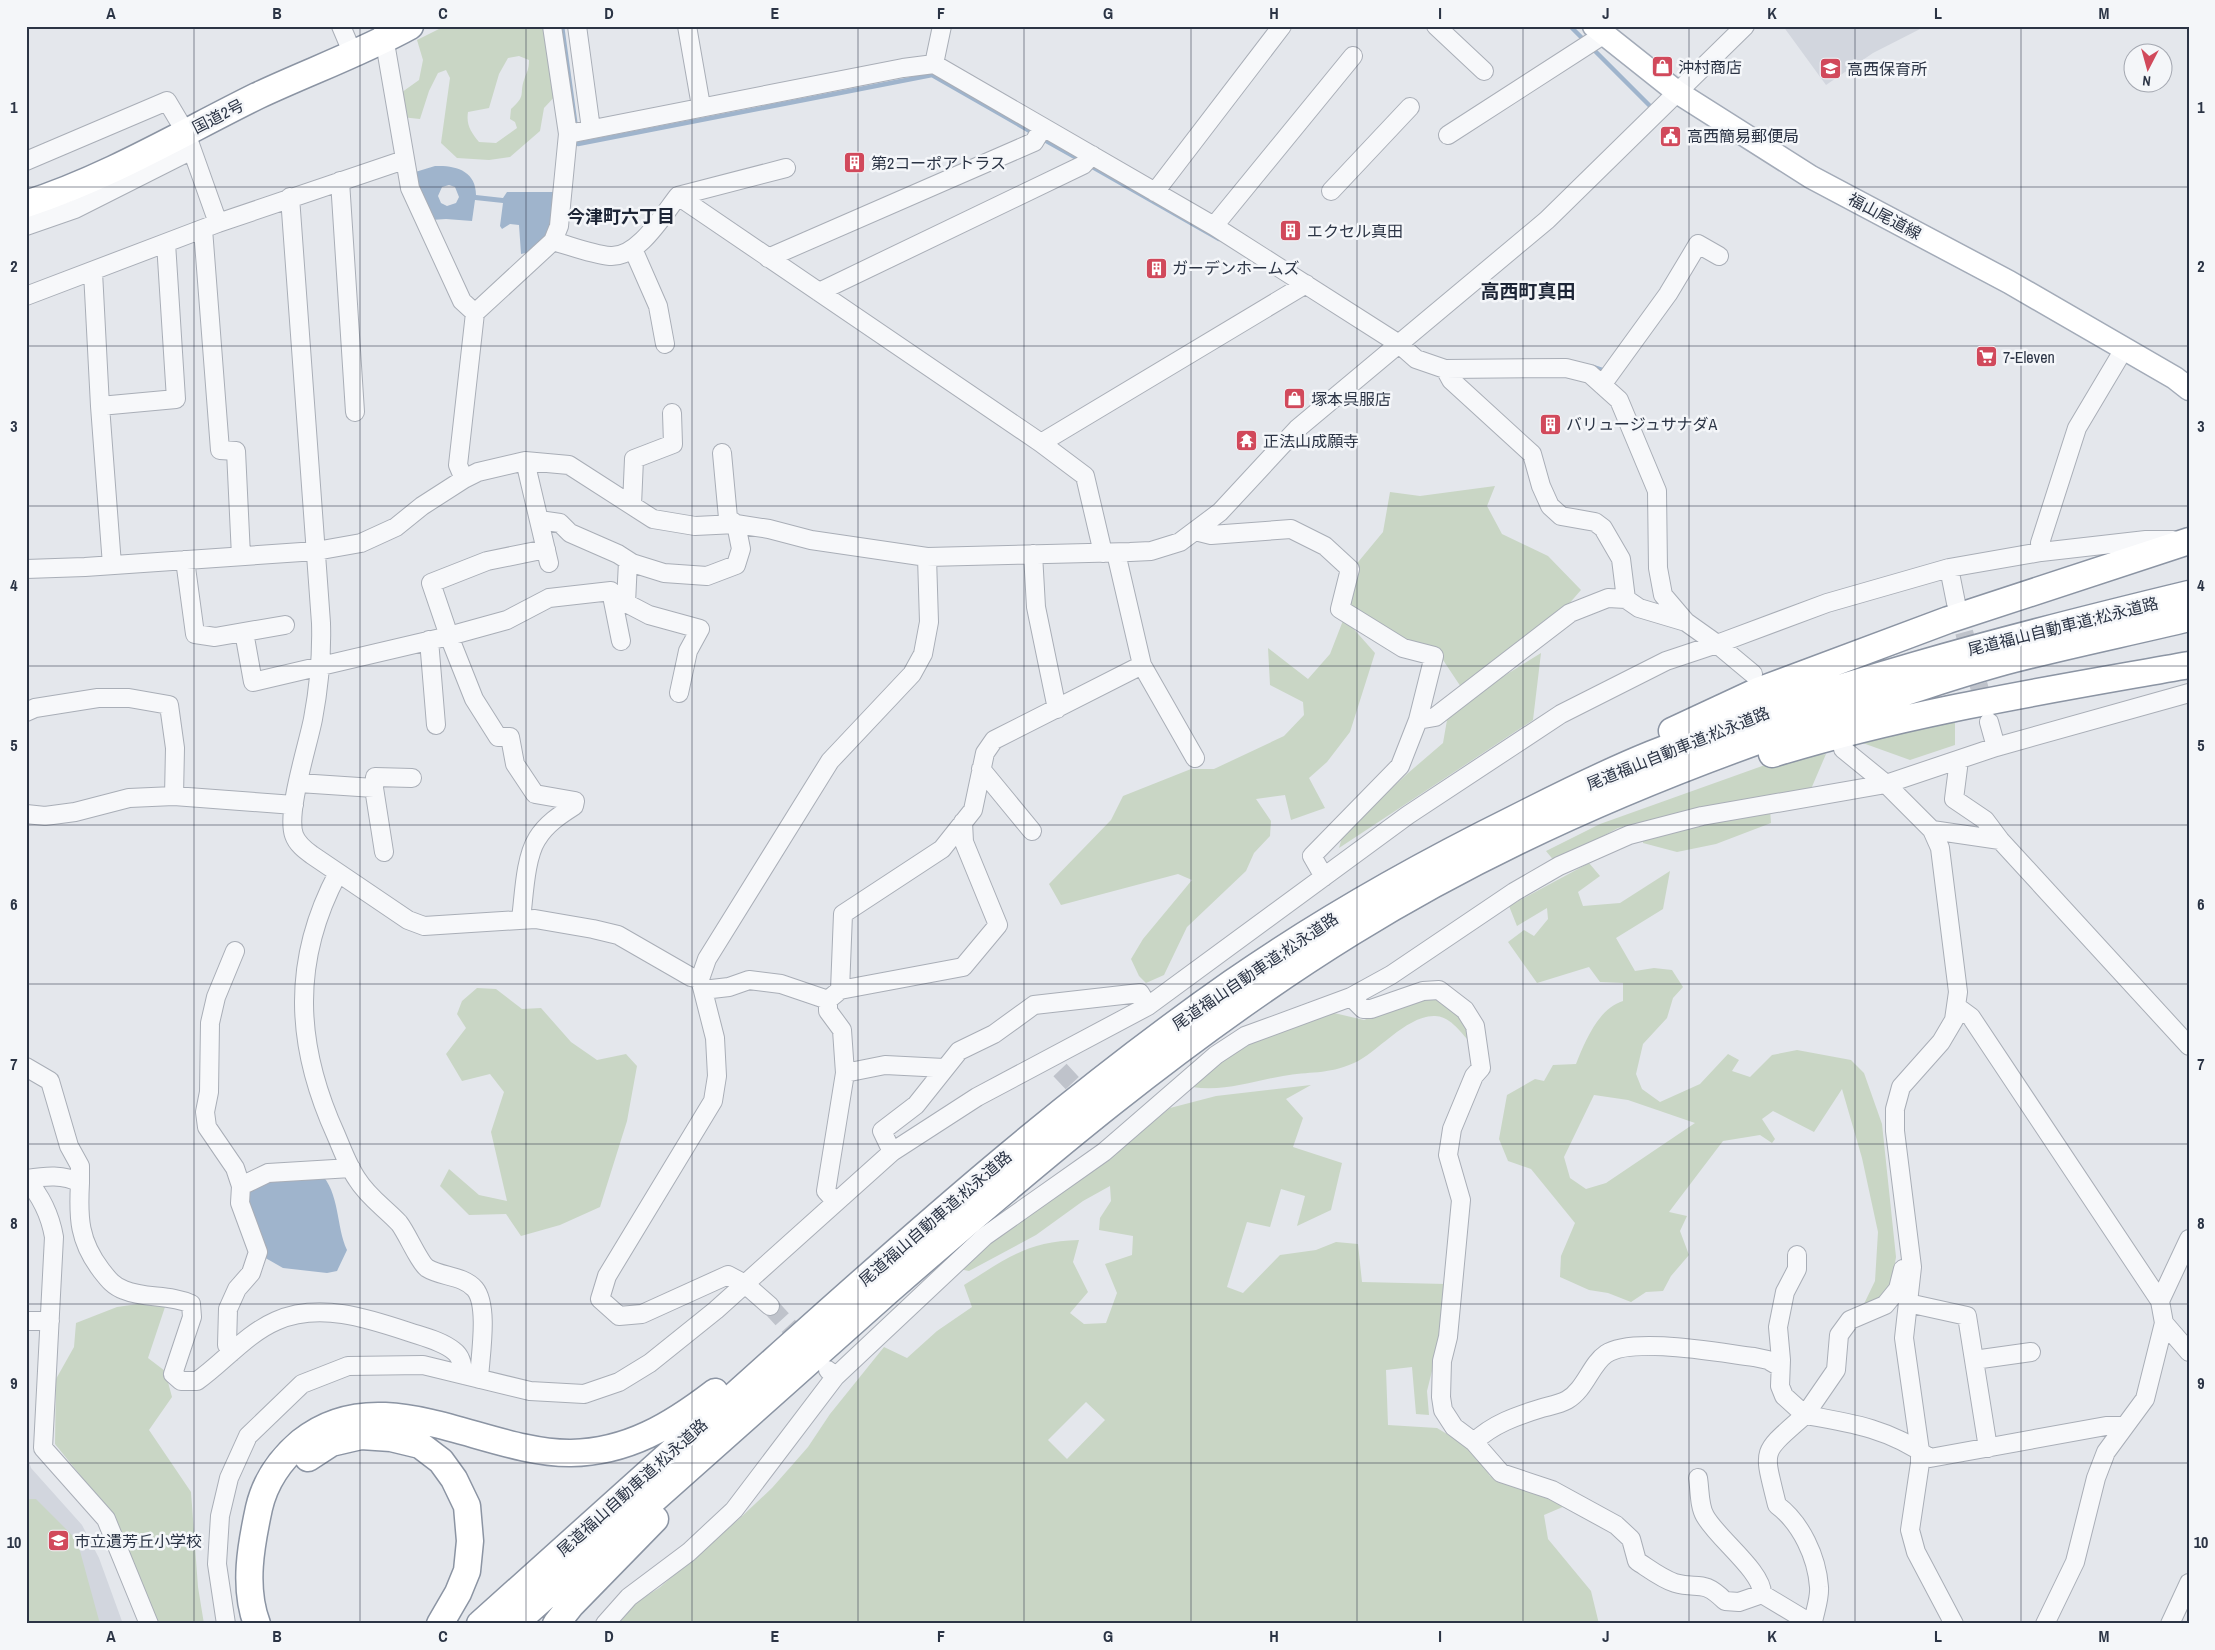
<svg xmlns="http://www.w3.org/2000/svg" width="2215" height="1650" font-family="'Archivo Narrow','Noto Sans JP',sans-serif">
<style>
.built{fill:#d2d6de}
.green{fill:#c9d6c5;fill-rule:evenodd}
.water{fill:#9fb4cc;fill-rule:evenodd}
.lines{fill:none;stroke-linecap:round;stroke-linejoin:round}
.stream{stroke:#9fb4cc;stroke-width:4.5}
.minor-tunnel{stroke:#bfc3cb;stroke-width:18;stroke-dasharray:18 9;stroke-linecap:butt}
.minor-casing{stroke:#a9aeb7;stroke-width:20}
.major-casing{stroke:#a3abb8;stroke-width:25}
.highway-casing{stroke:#8b94a3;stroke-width:29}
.minor{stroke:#f7f8fa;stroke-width:18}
.major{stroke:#fff;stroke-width:22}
.highway{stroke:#fff;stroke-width:26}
.grid{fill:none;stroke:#2b3445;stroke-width:1;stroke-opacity:0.55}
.labels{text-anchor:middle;stroke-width:5;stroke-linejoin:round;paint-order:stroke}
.poi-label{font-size:16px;fill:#2b3445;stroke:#f4f6f9;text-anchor:start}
.street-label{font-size:16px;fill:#2b3445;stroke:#f4f6f9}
.neighbourhood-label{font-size:18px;font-weight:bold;fill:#1d2536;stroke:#f4f6f9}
.quarter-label{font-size:19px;font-weight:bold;fill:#1d2536;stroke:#f4f6f9}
.neatline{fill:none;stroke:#2b3445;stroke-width:2}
.grid-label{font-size:16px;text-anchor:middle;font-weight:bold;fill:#2b3445}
</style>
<rect width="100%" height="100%" fill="#e4e7ec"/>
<path class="built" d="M1783,26H1926L1873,53L1826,85Z
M26,1452L31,1468L82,1525L99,1558L123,1624H26Z"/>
<path class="green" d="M445,26H547L558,93L544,108L540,131L510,157L489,160L457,158L441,143L450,78L446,70L438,73L429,91L420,119L401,117L398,95L419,80L423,60L417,40ZM519,56L529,60C529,70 527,71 524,80C519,94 527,95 511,109L510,119L515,122L517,128L496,143L479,142C471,132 466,125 468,112L489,108L499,74L508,58Z
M1495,486L1487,506L1502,534L1548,556L1581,590L1561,613L1463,690L1437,651L1406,645L1345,609L1354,567L1383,532L1390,492L1420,496Z
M1344,618L1375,653L1350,732L1327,762L1309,778L1325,808L1291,820L1285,795L1256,799L1271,821L1270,836L1254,853L1246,871L1187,927L1164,975L1146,983L1139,976L1131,959L1143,939L1192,880L1178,874L1061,905L1049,884L1111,820L1123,796L1191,769H1214L1284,736L1304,715L1303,702L1270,685L1268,648L1308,679L1330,654Z
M1541,653L1533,720L1339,848L1343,834L1407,774L1443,743L1447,720L1464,701Z
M1955,718V745L1910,760L1860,742Z
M1826,754L1811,789L1679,814L1618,828L1555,862L1546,851L1600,824L1779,760Z
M1770,809L1771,823L1716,844L1677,852L1643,843V836Z
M1589,863L1600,876L1578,892L1583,906L1620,903L1670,871L1663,909L1616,938L1635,971L1654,968L1672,970L1683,987L1673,998L1667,1018L1643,1044L1636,1074L1642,1089L1660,1102L1700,1084L1728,1054L1739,1060L1732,1071L1750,1077L1772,1055L1797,1050L1851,1060L1864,1073L1882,1124L1896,1257L1891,1287L1879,1301L1863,1306L1875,1281L1878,1232L1862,1158L1842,1089L1814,1132L1773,1111L1762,1119L1775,1139L1772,1143L1760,1135L1723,1141L1669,1212L1687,1216L1680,1231L1689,1255L1671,1276L1663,1291L1646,1292L1631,1302L1608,1293L1589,1290L1560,1277L1561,1256L1575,1223L1531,1169L1508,1161L1499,1139L1507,1095L1535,1079L1544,1081L1553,1065L1576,1064C1585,1041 1599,1008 1623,1001V983L1600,982L1589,967L1537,983L1508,942L1524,930L1534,936L1548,919L1547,908L1517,926L1509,906ZM1594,1095L1628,1100L1695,1123L1606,1183L1586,1189L1570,1178L1564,1157Z
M477,988L496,989L522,1009L541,1008L571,1042L597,1060L626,1054L637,1066L627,1121L600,1207L560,1225L521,1236L506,1214L469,1215L440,1186L449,1169L479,1195L507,1201L491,1132L504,1092L490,1074L462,1081L446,1054L466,1028L457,1014L462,1001Z
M1419,998H1439L1471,1027L1472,1040H1468C1460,1031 1449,1016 1435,1016C1407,1015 1377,1053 1354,1063C1327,1075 1309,1071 1283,1076C1252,1081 1224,1092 1192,1087L1217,1065L1256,1040L1334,1013L1364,1020Z
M1311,1085L1286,1099L1303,1118L1293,1147L1342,1163L1331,1210L1297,1226L1305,1196L1281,1189L1270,1227L1247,1222L1227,1287L1243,1293L1280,1255L1316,1250L1336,1242L1358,1244L1362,1282L1446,1284L1442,1331L1427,1391L1429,1415L1416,1414L1412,1367L1386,1370L1388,1425L1437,1428L1472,1449L1490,1476L1548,1495L1565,1506L1544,1515L1548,1539L1591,1591L1599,1624H618L638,1601L659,1588L739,1519L772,1488L808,1447L830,1414L884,1347L907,1358L937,1331L972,1307L964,1285C1006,1259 1027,1241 1079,1240L1073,1262L1088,1292L1070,1313L1084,1324L1106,1323L1117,1293L1105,1264L1132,1255L1133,1236L1099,1230L1100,1218L1111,1201L1110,1186L1083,1201L1036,1235L969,1271L959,1269L993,1237L1099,1166L1170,1108L1216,1096ZM1086,1402L1105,1420L1067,1459L1048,1440Z
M145,1303L166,1304L148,1358L165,1371L172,1397L149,1430L191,1492L198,1587L204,1624H156L114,1517L55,1444L56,1379L74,1347L76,1323L117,1307Z
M26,1499H36L77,1540L100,1624H26Z"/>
<path class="water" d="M435,166C456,165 476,171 476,195L503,198L507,192H559C555,214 549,251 521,254L519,225L510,224L502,229L500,226L503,203L475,200L472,221L446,219L431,220L412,173ZM449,185L455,187L459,197L456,203L447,206L441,203L438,196L442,187Z
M320,1173C340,1192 336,1227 347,1250L337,1271L327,1273L283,1268L262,1256L246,1194L248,1190L277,1176Z"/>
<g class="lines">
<path class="stream" d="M562,26L576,128
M1570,26L1586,42
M1592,48L1651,107
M577,136L578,144L932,75L1035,134
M1041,138L1082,161
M1089,165L1219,239
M1593,367L1602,370"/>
<path class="minor-tunnel" d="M1957,606L1986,712
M1060,1070L1113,1127
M770,1306L805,1344"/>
<defs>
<path id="minor" d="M341,26L352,52
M552,26L568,134
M577,26L591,129
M687,26L701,106
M1436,26L1484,71
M383,31L410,188L462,301L475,313
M934,64L942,26
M1448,135L1603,35
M26,161L167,101L186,133L218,223
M340,181L355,412
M1331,191L1410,107
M1155,192L1282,26
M678,196L786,168
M290,197L321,623C322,655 319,687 313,719C308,745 286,812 294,835C297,844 305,850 312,855L408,920L424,926L535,919L593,929L618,935L691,977L700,979
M26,226L75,209L192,150
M1214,226L1353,56
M203,229L220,450L236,451L241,556
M553,241C571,246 591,254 610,256C638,258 663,215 678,196L1041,443L1085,476L1103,553
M633,249L658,306L665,344
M768,258L1034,142L1043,127
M93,272L100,406L112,565
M819,292L1083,165L1092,155
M26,296L218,223L404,160
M1445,369L1451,380L1532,454L1541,486L1550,506L1561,516L1595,522L1603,528L1621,559L1626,599L1639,608L1686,622
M1602,385L1668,294L1698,244L1719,256
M100,406L176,399L166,243
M1041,443L1306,284
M525,461L549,563
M464,479L458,465L475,313L553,241L559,226L568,134L903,68L934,64L1214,226L1399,344L1416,359L1445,369L1566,368L1590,374L1619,400L1657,491L1658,568L1663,595L1686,622L1717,644L1753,674
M632,505L634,459L673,444L672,413
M539,520L560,523L570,533L618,554L632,563L664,573L707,576L736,565L741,549L736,524L728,518L722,453
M1195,531L1211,535L1291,529L1325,546L1350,569L1340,609L1403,648L1434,656L1418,720L1400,766L1312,856L1324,877
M2041,552L2040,543L2077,428L2124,349
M1116,553L1142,665L1195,758
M1033,554L1036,607L1057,709
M185,560L195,634L215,637L285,625
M628,561L626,603L649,615L700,629L688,651L679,693
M1949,568L1956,603
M26,569L85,567L316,551L361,543L396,527L422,506L464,479L478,472L525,461L569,465L653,519L695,526L736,524L769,529L811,540L927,557L1130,552L1151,551L1180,542L1220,512L1297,429L1547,220L1745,26
M244,632L253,682L449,636L431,583L487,561L546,549
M429,640L436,725
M26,712L35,708L98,698H129L169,705L175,748L174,796
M1418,720L1435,717L1570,613L1608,598L1626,599
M1989,722L1996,747
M1843,749L1886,784L1932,830L1940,848L1958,992L1954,1020L1941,1042L1901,1087L1895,1109V1131L1912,1267L1904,1338L1920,1451V1463L1910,1530L1916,1552L1954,1624
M1959,760L1954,799L1985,820L2000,840L2189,1046
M981,769L1032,831
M299,783L374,788L375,777L412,778
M374,788L384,852
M26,814L45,816L75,812L129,798L174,796L294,805
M1932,830L2000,840
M338,873C291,961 295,1045 336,1135C342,1149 348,1166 357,1179C368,1197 385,1208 399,1223C407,1233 419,1262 427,1268C441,1277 463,1275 475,1289C489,1306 480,1357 479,1379
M521,919C524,896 525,858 537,839C546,824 560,815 574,806L575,801L535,794L515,764L510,737H498L474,699L449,636L507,620L549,598L611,591L621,641
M703,990L729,987L749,980L781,984L828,1000
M840,990L963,967L998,925L964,842L963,822
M1351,997L1363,1009H1371L1423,991L1439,990L1465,1010L1475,1026L1481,1068L1474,1076L1452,1129L1448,1155L1461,1200L1448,1337L1442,1361L1441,1397L1443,1410L1454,1427L1474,1442L1501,1473L1552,1490L1616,1525L1631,1539L1637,1561C1648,1568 1662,1579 1675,1583C1698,1590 1702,1578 1725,1601L1739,1602L1762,1594L1812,1624
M1956,1006L1971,1017L2160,1301L2164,1323L2145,1399L2106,1452L2096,1478L2075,1562L2045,1624
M26,1067L50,1081L69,1146L80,1166V1183
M845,1073L885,1065L944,1068
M892,1152L882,1131L916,1105L959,1051L994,1034L1034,1005L1140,993L1148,1006
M26,1179C41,1196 50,1214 54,1237L43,1448L106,1519L149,1624
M27,1179C45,1176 64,1174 80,1183C78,1218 79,1241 101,1270C108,1279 113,1286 124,1290C145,1299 170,1294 191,1304L192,1317L173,1374L181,1381H197C224,1362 246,1334 276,1321C319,1302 367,1318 409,1332C424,1337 442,1341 454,1351C462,1357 462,1366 464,1375
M241,1186L268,1173L351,1168
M836,1202L826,1191L845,1073L842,1030L828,1011V1000L840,990L843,914L942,849L973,810L985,753L994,740L1142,665
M1797,1255V1269L1785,1292L1778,1327L1781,1360L1780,1386L1784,1396L1805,1415L1836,1370L1839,1335L1850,1320L1885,1305L1898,1289L1903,1269
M2160,1301L2189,1239
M1908,1303L1967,1316L1988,1448
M770,1306L745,1284L728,1275L642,1314L619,1316L600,1299L607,1276L713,1101L717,1076L715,1038L700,979L707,959L830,761L912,674L923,654L929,622L927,557
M26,1321H50
M2164,1323L2189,1352
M232,1352L227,1345L228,1309L237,1289L251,1273L258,1252L240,1203L241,1186L235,1168L207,1127L205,1112L209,1092L210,1023L216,997L235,951
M1974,1360L2031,1352
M835,1377L985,1236L1104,1152L1216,1055L1245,1036L1351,997L1391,975L1514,892L1559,866L1629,835L1702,816L1886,784L1996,747L2189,693
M1474,1442C1493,1424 1516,1416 1542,1408C1549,1406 1560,1404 1567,1400C1585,1390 1591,1364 1606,1354C1632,1336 1721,1353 1754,1357L1768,1360L1780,1367
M1698,1478C1700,1490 1699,1506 1705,1516C1717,1538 1763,1572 1762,1594
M1813,1622C1815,1611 1820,1598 1819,1587C1817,1557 1801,1523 1777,1505C1763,1447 1760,1455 1805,1415C1852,1423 1890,1429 1930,1458L2106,1426H2125
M226,1624L217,1564L220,1516L229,1478L248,1436L302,1384L348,1366L423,1365L530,1391L584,1394L619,1382L650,1363L716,1310L892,1152L977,1097L1148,1006L1408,815L1561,714L1666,661L1717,644L1827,603L1949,568L2041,552L2146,540H2173
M605,1624L629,1597L689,1552L734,1510L835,1377L828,1370
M2170,1624L2189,1583"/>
<path id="major" d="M1594,26L1677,92L1811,177L2009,282L2175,378L2189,389"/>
<path id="highway" d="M26,204C107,178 182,133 257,96C308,72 361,53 410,26
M1672,731L1758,691L1948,620L2189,541
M1772,754C1908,712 2049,690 2189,665
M308,1458L331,1443L361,1436L391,1438L420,1445L441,1461L454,1479L467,1506L470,1541L467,1571L458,1593L440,1624
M257,1624C243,1587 251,1545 259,1508C265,1482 281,1459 301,1442C382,1377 484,1454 571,1453C628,1452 672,1425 715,1392
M480,1624C581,1533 682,1442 783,1352C928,1222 1073,1094 1232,983C1321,921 1417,867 1514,819C1559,796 1605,773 1652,754C1826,685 2007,638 2189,594
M514,1624C638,1513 762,1402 887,1292C1035,1163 1184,1036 1352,932C1521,827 1710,752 1899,694C1937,682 1975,669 2014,659C2072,644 2131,632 2189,618
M556,1624L571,1605L655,1519"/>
</defs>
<use href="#minor" class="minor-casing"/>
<use href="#major" class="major-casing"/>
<use href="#highway" class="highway-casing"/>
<use href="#minor" class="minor"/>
<use href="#major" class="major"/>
<use href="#highway" class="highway"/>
</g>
<path class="grid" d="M194,26V1624M360,26V1624M526,26V1624M692,26V1624M858,26V1624M1024,26V1624M1191,26V1624M1357,26V1624M1523,26V1624M1689,26V1624M1855,26V1624M2021,26V1624M26,187H2189M26,346H2189M26,506H2189M26,666H2189M26,825H2189M26,984H2189M26,1144H2189M26,1304H2189M26,1463H2189"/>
<defs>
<symbol id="shop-square" viewBox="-11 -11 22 22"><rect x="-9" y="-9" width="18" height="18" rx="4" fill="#d1495b" stroke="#f4f6f9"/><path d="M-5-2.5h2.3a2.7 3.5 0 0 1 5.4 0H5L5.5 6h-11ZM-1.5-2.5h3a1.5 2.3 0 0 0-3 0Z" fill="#fff"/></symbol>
<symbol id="school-square" viewBox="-11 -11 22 22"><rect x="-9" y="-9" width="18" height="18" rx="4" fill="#d1495b" stroke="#f4f6f9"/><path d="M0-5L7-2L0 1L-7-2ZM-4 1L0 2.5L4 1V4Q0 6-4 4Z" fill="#fff"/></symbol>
<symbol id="civic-square" viewBox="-11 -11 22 22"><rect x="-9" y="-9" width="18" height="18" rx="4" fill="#d1495b" stroke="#f4f6f9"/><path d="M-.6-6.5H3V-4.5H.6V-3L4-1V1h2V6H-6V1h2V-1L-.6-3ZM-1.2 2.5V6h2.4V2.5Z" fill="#fff"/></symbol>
<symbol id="building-square" viewBox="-11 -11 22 22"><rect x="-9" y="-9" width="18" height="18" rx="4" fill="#d1495b" stroke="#f4f6f9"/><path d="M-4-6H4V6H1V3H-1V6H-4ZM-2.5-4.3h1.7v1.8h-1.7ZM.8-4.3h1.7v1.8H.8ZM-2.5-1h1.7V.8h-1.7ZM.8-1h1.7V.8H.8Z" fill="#fff"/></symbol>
<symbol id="supermarket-square" viewBox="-11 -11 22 22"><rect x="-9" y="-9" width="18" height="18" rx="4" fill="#d1495b" stroke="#f4f6f9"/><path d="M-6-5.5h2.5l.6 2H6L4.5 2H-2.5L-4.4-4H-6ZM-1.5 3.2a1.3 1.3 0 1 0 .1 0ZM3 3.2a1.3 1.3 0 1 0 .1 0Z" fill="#fff"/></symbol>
<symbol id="temple-square" viewBox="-11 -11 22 22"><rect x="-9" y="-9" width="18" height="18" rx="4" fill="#d1495b" stroke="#f4f6f9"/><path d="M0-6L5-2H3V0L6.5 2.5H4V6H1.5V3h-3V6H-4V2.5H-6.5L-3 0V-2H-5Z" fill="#fff"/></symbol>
</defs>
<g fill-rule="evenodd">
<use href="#shop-square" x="1650" y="54" width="25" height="25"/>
<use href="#school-square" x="1818" y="56" width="25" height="25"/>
<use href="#civic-square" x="1658" y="124" width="25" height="25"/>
<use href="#building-square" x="842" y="150" width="25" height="25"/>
<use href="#building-square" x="1278" y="218" width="25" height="25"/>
<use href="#building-square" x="1144" y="256" width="25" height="25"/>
<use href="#supermarket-square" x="1974" y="344" width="25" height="25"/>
<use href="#shop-square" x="1282" y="386" width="25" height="25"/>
<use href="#building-square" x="1538" y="412" width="25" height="25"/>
<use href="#temple-square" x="1234" y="428" width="25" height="25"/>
<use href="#school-square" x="46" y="1528" width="25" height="25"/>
</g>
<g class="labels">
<g class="poi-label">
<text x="1678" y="73">沖村商店</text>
<text x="1847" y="75">高西保育所</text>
<text x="1687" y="142">高西簡易郵便局</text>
<text x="871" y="169">第2コーポアトラス</text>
<text x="1307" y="237">エクセル真田</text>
<text x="1172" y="274">ガーデンホームズ</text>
<text x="2003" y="363">7-Eleven</text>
<text x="1311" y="405">塚本呉服店</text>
<text x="1566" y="430">バリュージュサナダA</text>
<text x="1263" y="447">正法山成願寺</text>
<text x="74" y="1547">市立遺芳丘小学校</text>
</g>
<g class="street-label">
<text transform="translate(218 116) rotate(-27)" y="6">国道2号</text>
<text transform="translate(1885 216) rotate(28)" y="6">福山尾道線</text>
<text transform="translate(2063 626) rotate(-14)" y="6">尾道福山自動車道;松永道路</text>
<text transform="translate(1678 748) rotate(-22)" y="6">尾道福山自動車道;松永道路</text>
<text transform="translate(1255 971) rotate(-34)" y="6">尾道福山自動車道;松永道路</text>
<text transform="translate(935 1218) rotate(-41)" y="6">尾道福山自動車道;松永道路</text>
<text transform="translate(632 1487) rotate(-42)" y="6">尾道福山自動車道;松永道路</text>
</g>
<g class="neighbourhood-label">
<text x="621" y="223">今津町六丁目</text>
</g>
<g class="quarter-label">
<text x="1528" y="298">高西町真田</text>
</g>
</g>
<rect width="2215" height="1650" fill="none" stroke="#f4f6f9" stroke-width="55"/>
<g transform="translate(2148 68) rotate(186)"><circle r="24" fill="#f4f6f9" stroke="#a4a8b1"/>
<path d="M0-4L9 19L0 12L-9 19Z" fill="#d1495b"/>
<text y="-8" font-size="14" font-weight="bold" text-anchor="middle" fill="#2b3445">N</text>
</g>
<rect x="28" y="28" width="2160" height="1594" class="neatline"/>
<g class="grid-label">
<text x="111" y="19">A</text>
<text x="277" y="19">B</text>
<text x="443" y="19">C</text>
<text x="609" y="19">D</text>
<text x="775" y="19">E</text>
<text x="941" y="19">F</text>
<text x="1108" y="19">G</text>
<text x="1274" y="19">H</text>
<text x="1440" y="19">I</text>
<text x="1606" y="19">J</text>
<text x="1772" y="19">K</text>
<text x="1938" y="19">L</text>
<text x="2104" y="19">M</text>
<text x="14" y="113">1</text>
<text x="2201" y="113">1</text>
<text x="14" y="272">2</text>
<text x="2201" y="272">2</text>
<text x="14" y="432">3</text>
<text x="2201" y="432">3</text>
<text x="14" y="591">4</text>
<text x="2201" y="591">4</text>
<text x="14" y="751">5</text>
<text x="2201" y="751">5</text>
<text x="14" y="910">6</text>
<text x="2201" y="910">6</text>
<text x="14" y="1070">7</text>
<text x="2201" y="1070">7</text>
<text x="14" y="1229">8</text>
<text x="2201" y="1229">8</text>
<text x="14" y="1389">9</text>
<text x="2201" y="1389">9</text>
<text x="14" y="1548">10</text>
<text x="2201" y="1548">10</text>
<text x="111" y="1642">A</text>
<text x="277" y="1642">B</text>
<text x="443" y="1642">C</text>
<text x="609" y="1642">D</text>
<text x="775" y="1642">E</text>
<text x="941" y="1642">F</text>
<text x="1108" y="1642">G</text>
<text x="1274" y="1642">H</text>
<text x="1440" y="1642">I</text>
<text x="1606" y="1642">J</text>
<text x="1772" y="1642">K</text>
<text x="1938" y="1642">L</text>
<text x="2104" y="1642">M</text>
</g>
</svg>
